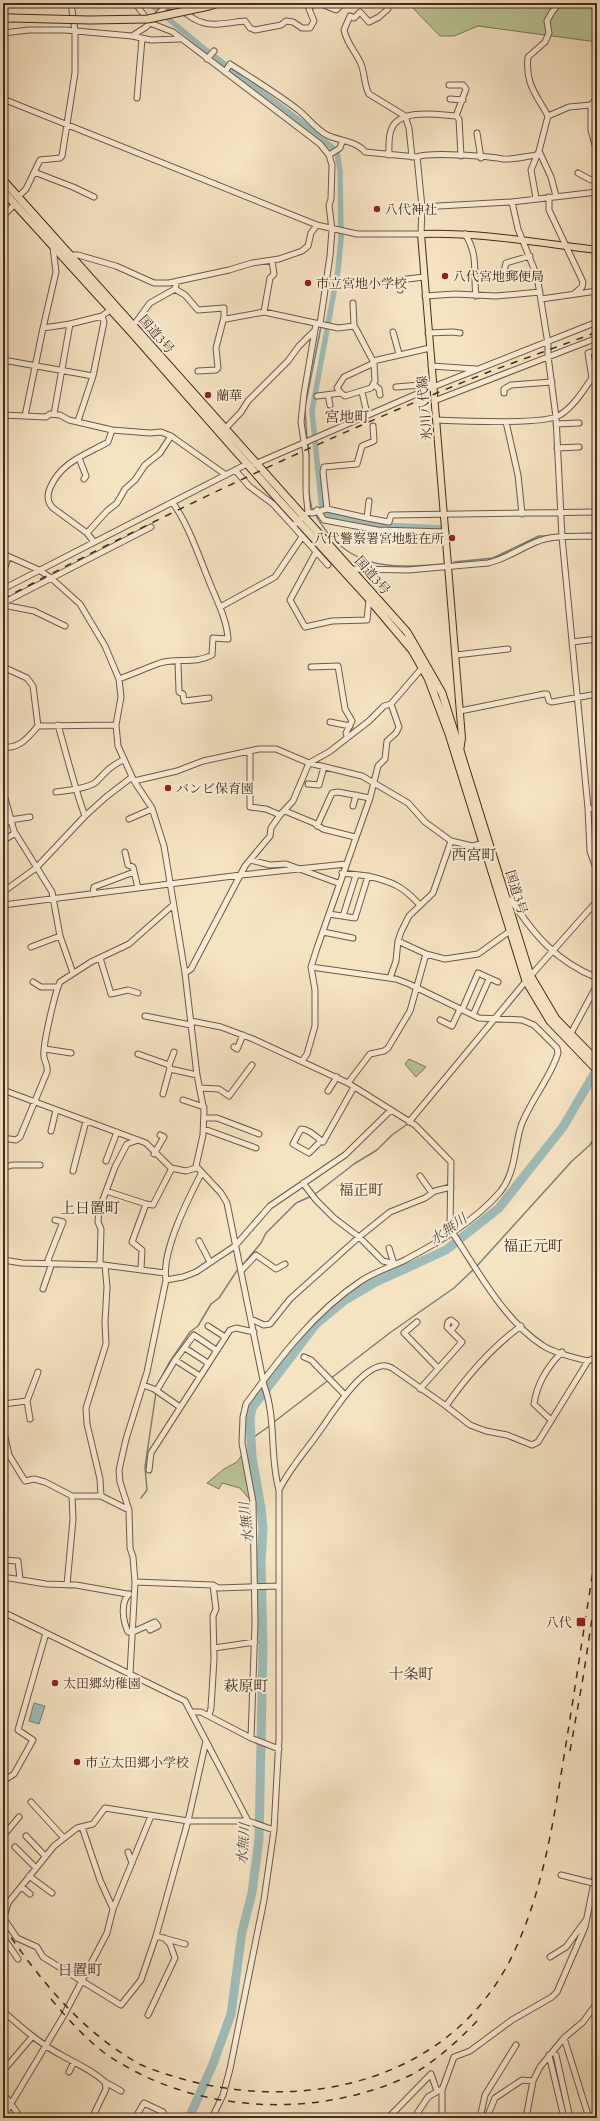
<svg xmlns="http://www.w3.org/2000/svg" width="600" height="2121" font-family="Cardo,'Noto Serif JP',serif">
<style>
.green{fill:#b9c495;stroke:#7e7758}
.water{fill:#9ebdba;stroke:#7a827b}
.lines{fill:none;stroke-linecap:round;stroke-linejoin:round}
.stream{stroke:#7a827b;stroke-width:1.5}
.canal{stroke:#9ebdba;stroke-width:5.5}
.river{stroke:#9ebdba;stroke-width:9}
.minor-casing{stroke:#705846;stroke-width:7}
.major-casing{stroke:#442a1c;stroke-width:8}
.highway-casing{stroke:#442a1c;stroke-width:9}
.minor{stroke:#f9edd7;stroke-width:5}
.major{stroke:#f6e3c2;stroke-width:6}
.highway{stroke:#f6e3c2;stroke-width:7}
.rail{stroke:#442a1c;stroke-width:1.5;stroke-dasharray:7 7;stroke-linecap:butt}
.highway-bridge-casing{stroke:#442a1c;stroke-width:9;stroke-linecap:butt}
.highway-bridge{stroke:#f6e3c2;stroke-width:7}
.poi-dot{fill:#8f2418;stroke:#f9edd7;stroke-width:1.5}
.labels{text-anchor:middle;stroke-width:4;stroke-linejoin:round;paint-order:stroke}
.poi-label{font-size:13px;fill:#442a1c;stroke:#f9edd7;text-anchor:start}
.street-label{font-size:13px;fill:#442a1c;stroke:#f9edd7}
.water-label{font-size:14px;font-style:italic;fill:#5a4f44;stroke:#f9edd7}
.quarter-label{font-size:15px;fill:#442a1c;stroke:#f9edd7}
</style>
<rect width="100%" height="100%" fill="#f6e3c2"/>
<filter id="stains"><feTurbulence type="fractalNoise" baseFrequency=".005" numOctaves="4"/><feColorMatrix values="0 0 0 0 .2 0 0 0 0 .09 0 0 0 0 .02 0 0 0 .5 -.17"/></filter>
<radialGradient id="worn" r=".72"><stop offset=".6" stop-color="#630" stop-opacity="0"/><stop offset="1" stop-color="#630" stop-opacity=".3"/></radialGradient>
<path class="green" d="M282,3H597V42L478,26L454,36H440L409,4L293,7Z
M409,1059L426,1067L416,1077L405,1064Z
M242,1455L251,1501L240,1488L222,1483L219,1489L207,1483L224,1469L237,1462Z"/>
<path class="water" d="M34,1703L45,1706L39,1724L29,1721Z"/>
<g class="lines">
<path class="stream" d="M306,402L321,327
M305,409L307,439
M308,443C311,465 305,490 313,511
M315,514C346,569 387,569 443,564
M570,534L597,533
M454,562L493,558L539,536H549
M241,1267L261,1243L266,1233L296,1203L314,1195L354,1164L377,1150L392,1135L409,1123
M476,1267L572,1161L590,1145L597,1133
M156,1387L169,1363L190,1332L198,1326L211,1304L219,1298L238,1269
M274,1422L391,1332L454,1288L474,1269
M251,1439L271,1425
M141,1498L147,1490L145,1467L156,1392"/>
<path class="canal" d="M149,3L206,50L316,133L337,152L340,171L341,238L338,270L312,411L322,511L325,514L383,525L442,528"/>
<path class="river" d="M189,2118L213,2064L231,2014L242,1932L252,1893L259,1839L263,1646L261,1561L263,1529L261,1508L252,1457L250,1418L252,1408L316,1324L345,1300L374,1283L446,1250L499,1208L563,1127L597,1069"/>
<defs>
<path id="minor" d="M135,3L150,23L173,32L320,144L329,155L332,165L331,199L329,205L332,230L330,256L320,324
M319,3L336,10L343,3
M387,3L388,9L379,17L369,22L360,12L354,18L350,16L344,30C347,44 356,52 361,64C365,74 364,85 369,94L405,116L409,128L412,157
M3,33L29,30H65L132,36L151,40L180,39
M132,36L146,27L166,6C183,6 187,18 201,22C213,27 232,22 245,21L250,28L255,30L281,25L286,21L293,22L302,28H310L314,21L309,9L314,3
M207,59L214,51
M225,72L230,64C253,79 276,93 297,109C308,117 314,128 327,135C339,141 357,141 365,152L417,157C428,152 489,156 503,159C513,160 527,156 537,155
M137,98L142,39
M3,99L317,225L357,234H421L422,207L417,157
M450,99L463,100
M456,116L459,119L461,156
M548,116C536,94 525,84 528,57L545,42L549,33L547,21L552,12L559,3
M591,130V105L595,100
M597,130H591L597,152
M477,133L481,158
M329,155L340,148L342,142
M389,155C389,147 388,135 392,128C401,108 439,115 456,116L466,89L463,85H449
M34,172L73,187L94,197
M578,173L591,180L597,178
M556,196L551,177L539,151L548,116L569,107L591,105
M18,197L26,189L40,160L60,158L62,156L75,73V31L71,3
M549,197V210L583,282L582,287L574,294
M536,198L531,170L538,153
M512,202L518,229L537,276L548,344V356L556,417L562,537L588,808L590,851L597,871
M403,208L512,202L597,192
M3,216L15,204
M465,234C479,255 473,273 476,296
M72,255H78L116,266L154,283H169L229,270L252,263L279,259L302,251L308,246L311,233L317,225
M504,271L506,263L530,256
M177,281L175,289L185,295L198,310L224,308V317L226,319L264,312L270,278L274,274L272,261
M400,290L399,280L424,277
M425,296L455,294L496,296L540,292
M541,299L597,291
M353,303L354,326
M264,312L338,328L354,326L356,329L374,363L344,377L337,388L341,393L317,396
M133,326L150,303L175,289
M43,328L56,272L53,247
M393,332L399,354
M428,333L453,332L460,333
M3,360L93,376
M373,361L430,348
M431,366L476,369
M198,371L216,370L218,368L216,348L224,317
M373,384L379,389L380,395
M396,387L432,384
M362,392L367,414
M341,393L345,396L371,388L375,381L374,363
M504,393V389L511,385L552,382
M328,395L330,405
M434,401L597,338
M54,414L70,324L102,316
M3,415L46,417L50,414L60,415L69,420L112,430L150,433L161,432L171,436
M25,416L43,328L70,324
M436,420C458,421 546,425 560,415C574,406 583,391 592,378L588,353L597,350
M78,421L93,376L104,322L102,316L110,310
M506,422L518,475L522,514
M556,424L579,423
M224,430L241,412L248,401L288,361L299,346L315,330
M557,448L579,447
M79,458L86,476L84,479
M255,464L433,387L597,322
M235,470L249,486L273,504L293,526L308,512L306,492V455L301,422L304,394L316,324
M327,509L367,518L369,501
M317,510L324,520L377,530L446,532
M308,512L312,513L327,509L323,472L324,467L357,464L362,446L374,441L373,426
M367,518L389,522L391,515L597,512
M293,526L328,565
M87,533L53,508C47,502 47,495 50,488C61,462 85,455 108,442L112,430
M94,542L87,533L107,511L117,503L125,489L135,480L145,465L160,453L171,436L226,475
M316,552L290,600L305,627L332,621L367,620L369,599
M3,554L39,570L51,578L80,604L105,646L119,679L121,697L116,725L118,746L134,781L152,808L164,846L185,973L197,1075L204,1111L203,1135L196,1166L221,1193L227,1203L264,1385C277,1421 269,1454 279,1490V1739L274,1830L264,1900L230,2069L223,2095L212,2118
M352,569L408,570L488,563C506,559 519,549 536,542C553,534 578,537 597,536
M3,574L8,557
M3,589L247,464
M3,603L151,527
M3,605L34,611L65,626
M220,607L275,577L302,537
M572,642L597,639
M456,655L508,649
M178,661L179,692L183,694L184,701L209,698
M3,667L27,678L33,686L38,726
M311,667L338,666L345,709L352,721L346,733L347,736
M119,679C133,674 146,668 160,663C177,658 196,664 212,655L213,638L228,639C227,619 216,599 209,581C198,554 189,526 173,503
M460,711L544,694H547L549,701L552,702L597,694
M330,722L350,726
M58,725C67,756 74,786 85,816
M3,747C19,749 28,738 38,726L116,725
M250,751V807L266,809L280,815
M134,781L177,771L203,761L259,749H276L309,763L362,776L408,803L425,822L451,841L472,846L485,843
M308,784L319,785L324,767
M3,791L14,831L52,892L60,936L73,973
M56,792C65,791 89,788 96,782C107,771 108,768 123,760
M353,806L356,795
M588,808L597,809
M285,811L314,823L323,829L355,837
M129,819L152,809
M10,820L30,817
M3,824L11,821
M317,826L332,793L338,792L370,798
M3,841L15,833
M125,852L128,865L133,867L138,888
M250,860L270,865L286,864L338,883
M368,876C393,882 402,886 419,904
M3,892L36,868L85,816L106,797L132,777
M93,894L94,887L134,872
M507,900H511C535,936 556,961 597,978
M3,905L241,875L346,864
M329,914L355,918L368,876L342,873
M343,916L356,875
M323,932L353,938
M31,947L60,936
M426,954L445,959L478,954L510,931
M100,958L111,994L128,990L138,993
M185,973L191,969L245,866L270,836L271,828L280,815L293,801L309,763L329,752L369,721L384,706L391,704L422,668
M390,978L396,961L398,941L401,932L409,916L433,893L451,841
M33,982L41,987H58
M462,1010L478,973L498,982
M473,1015L489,979
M145,1016L191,1025
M440,1020L452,1026L460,1009
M191,1021L221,1027L253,1039L348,1083L415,1125L451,1162L450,1226L454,1235C478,1271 504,1320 542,1345C552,1352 575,1358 588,1361
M570,1035L597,985
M234,1047L237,1049L243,1035
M45,1049L71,1053
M138,1054L169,1065L170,1069L197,1075
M302,1061L307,1054L315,1026V990L311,967L317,948L370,798L378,766L385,759L387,741L396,733L399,727L391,704
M169,1065L174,1052
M348,1083L370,1054L384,1051L388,1048L410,1011L426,954L398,941
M200,1088L219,1089L229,1096L252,1065
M3,1090L146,1143L171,1168L186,1171L196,1168
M328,1091L337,1077
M163,1094L170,1068
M183,1100L204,1107
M205,1118H217L259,1134
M409,1122L526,981L597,901
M204,1129L256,1148
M51,1131L56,1110
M3,1138L16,1140L20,1137L47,1072C48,1065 45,1063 44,1057C42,1048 55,992 60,982L91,962L129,944L173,905
M321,1141L309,1153L293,1144L301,1129C309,1129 316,1137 323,1142L354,1087
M154,1154L164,1137L160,1135
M106,1161L117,1132
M3,1168L12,1165H40
M73,1171L86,1121
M420,1176L432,1193
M106,1191L146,1204
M199,1241L210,1262
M389,1248L394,1264
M3,1260L22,1263L103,1265L165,1273
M100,1264L101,1229L98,1222L99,1210L115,1167L127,1144L138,1140
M395,1264L383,1261L359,1237L390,1212L425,1198L435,1191L451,1187
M141,1269L142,1250L132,1242L146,1204L153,1205L172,1168
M241,1271L256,1255L276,1269L285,1264
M166,1280L183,1277L196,1272L235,1246L270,1206L345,1155L391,1110
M43,1289L51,1266L48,1260L63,1222L55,1220
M251,1319L264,1325L270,1324L290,1299L359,1237L334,1218L316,1200L303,1183
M417,1322L404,1333L438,1368
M208,1326L225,1337
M185,1348L208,1363
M304,1357L311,1360L345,1395
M175,1360L200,1376
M143,1385L154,1389L180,1407
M420,1389L462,1342L447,1327L448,1322L451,1320L456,1324L451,1331
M157,1390L175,1360L194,1335L216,1350
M3,1404L27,1401
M446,1406C467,1376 491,1348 521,1326
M30,1419L27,1401L38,1372
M551,1420L534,1404C537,1383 547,1367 562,1352
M4,1433L9,1455L25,1481L34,1479L45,1482L72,1496H101L129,1510
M149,1470L151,1453L230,1330L236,1328L254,1332
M279,1490C290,1468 305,1452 319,1432C331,1416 368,1353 392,1368L446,1406L470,1425L486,1431L507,1435L532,1445L538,1442L588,1361L597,1357
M101,1496L100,1479L87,1424L86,1408L106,1344L105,1322L107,1287L105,1265
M3,1560L18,1561L20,1579
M3,1577L46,1584L76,1585L127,1594
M135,1582L213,1585L218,1588L278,1586
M67,1585L73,1519L72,1496
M129,1594C120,1603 123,1621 128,1632H133L155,1622L158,1626L150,1630L148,1625
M3,1610L5,1577
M3,1612L185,1701L248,1821L274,1830
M214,1648L255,1642
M130,1674L135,1582L133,1557L130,1548L129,1510L120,1482L119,1470L126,1439L147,1372L166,1280C161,1252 188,1199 201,1174
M191,1712H201L251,1738L279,1749
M209,1716L211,1708L214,1659L213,1616L216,1609L213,1585
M251,1738L255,1623L253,1502L242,1443L243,1417L246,1404C279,1359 314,1312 361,1281C374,1272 391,1267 405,1260C439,1242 475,1221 500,1192C516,1172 514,1148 521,1126C530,1101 551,1077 558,1053L557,1048L534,1025L522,1020L479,1018L409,984L396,979L311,967
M3,1781L14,1774L33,1740L18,1730L46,1633
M31,1802L64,1838
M82,1827L100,1880L113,1909
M3,1836L19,1817
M26,1836L45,1856
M15,1847L36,1868
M128,1852L132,1863
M561,1875L597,1884
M29,1876L52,1893
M22,1887L30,1894
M3,1899L8,1903
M4,1919L17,1938L37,1947L43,1957L121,2005L141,1980L156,1936L188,1821L206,1741
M3,1921L8,1903L54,1846L77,1828L93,1824L105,1808L188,1821H248
M156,1936L185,1944
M3,1937L18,1959
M550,1957L566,1947L586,1920
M3,2011C22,2028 40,2044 63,2056C77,2064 92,2070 105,2082L106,2089L92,2118
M148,2015L175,1958L170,1944L164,1938
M564,2038L589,2118
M549,2055L564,2118
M556,2055L570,2118
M3,2071L32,2037
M69,2072L74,2062
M105,2082L121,2091
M3,2093L21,2118
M488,2115L495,2098L522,2080L533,2081
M3,2117L64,2015L107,1933L113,1909L151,1816
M135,2118L144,2103L163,2112L161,2118
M388,2118L431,2074L437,2091
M414,2118L428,2097L440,2090
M442,2118V2090L454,2057L470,2051L512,2020L552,1997L557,1992L585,1927L597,1868
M480,2118L485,2095L516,2045
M526,2118L533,2081L540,2067L564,2038L583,2022L597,2003"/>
<path id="major" d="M460,751L462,738L421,234C480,232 539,243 597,250"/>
<path id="highway" d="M209,6L219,3
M3,18H11
M3,180L407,632L442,693L530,975L556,1019L597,1061
M3,191L131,332L278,499L369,599L412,650L428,678L449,734L526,981L550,1021L597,1070"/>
</defs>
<use href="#minor" class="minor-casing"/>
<use href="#major" class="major-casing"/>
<use href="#highway" class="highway-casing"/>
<use href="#minor" class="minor"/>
<use href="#major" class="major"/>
<use href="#highway" class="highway"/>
<path class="rail" d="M3,599C160,516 321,439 486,373C523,359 560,346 597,332
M570,1751L583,1678L597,1586
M3,1926C41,1981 80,2030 139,2064C275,2121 449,2094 515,1950C544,1887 554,1818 565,1750C576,1682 586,1614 597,1546
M51,1999C67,2018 83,2036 102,2051C190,2115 319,2121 415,2073C439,2058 459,2040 478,2020"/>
<defs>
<path id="highway-bridge" d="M11,18L90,20L148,19L209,6"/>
</defs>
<use href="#highway-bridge" class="highway-bridge-casing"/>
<use href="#highway-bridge" class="highway-bridge"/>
</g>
<g class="poi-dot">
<circle cx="377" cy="209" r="4"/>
<circle cx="445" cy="276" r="4"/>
<circle cx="308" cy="283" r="4"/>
<circle cx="208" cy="395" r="4"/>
<circle cx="452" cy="538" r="4"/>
<circle cx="168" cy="788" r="4"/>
<rect x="576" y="1617" width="10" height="10" rx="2"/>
<circle cx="55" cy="1683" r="4"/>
<circle cx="77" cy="1762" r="4"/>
</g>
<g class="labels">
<g class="poi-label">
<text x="385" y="214">八代神社</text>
<text x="453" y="281">八代宮地郵便局</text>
<text x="316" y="288">市立宮地小学校</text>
<text x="216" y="400">蘭華</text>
<text x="444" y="543" text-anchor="end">八代警察署宮地駐在所</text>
<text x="176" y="793">バンビ保育園</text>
<text x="572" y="1627" text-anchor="end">八代</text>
<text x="63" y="1688">太田郷幼稚園</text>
<text x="85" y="1767">市立太田郷小学校</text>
</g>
<g class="street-label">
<text transform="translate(157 334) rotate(49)" y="5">国道3号</text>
<text transform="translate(424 408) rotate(-95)" y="5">氷川八代線</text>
<text transform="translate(373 575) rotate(49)" y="5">国道3号</text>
<text transform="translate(517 892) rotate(73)" y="5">国道3号</text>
</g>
<g class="water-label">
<text transform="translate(448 1229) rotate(-35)" y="5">水無川</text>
<text transform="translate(246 1523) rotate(-96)" y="5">水無川</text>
<text transform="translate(243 1844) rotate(-85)" y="5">水無川</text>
</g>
<g class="quarter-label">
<text x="347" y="422">宮地町</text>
<text x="474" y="860">西宮町</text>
<text x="361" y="1195">福正町</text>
<text x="90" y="1213">上日置町</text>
<text x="533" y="1251">福正元町</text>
<text x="411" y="1679">十条町</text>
<text x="246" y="1691">萩原町</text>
<text x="80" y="1975">日置町</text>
</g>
</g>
<rect width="600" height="2121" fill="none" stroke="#f6e3c2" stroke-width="16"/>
<rect x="4" y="4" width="592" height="2113" fill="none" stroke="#442a1c" stroke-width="2"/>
<rect x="8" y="8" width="584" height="2105" fill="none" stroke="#442a1c"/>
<rect width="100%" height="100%" filter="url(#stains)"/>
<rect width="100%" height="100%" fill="url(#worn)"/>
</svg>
